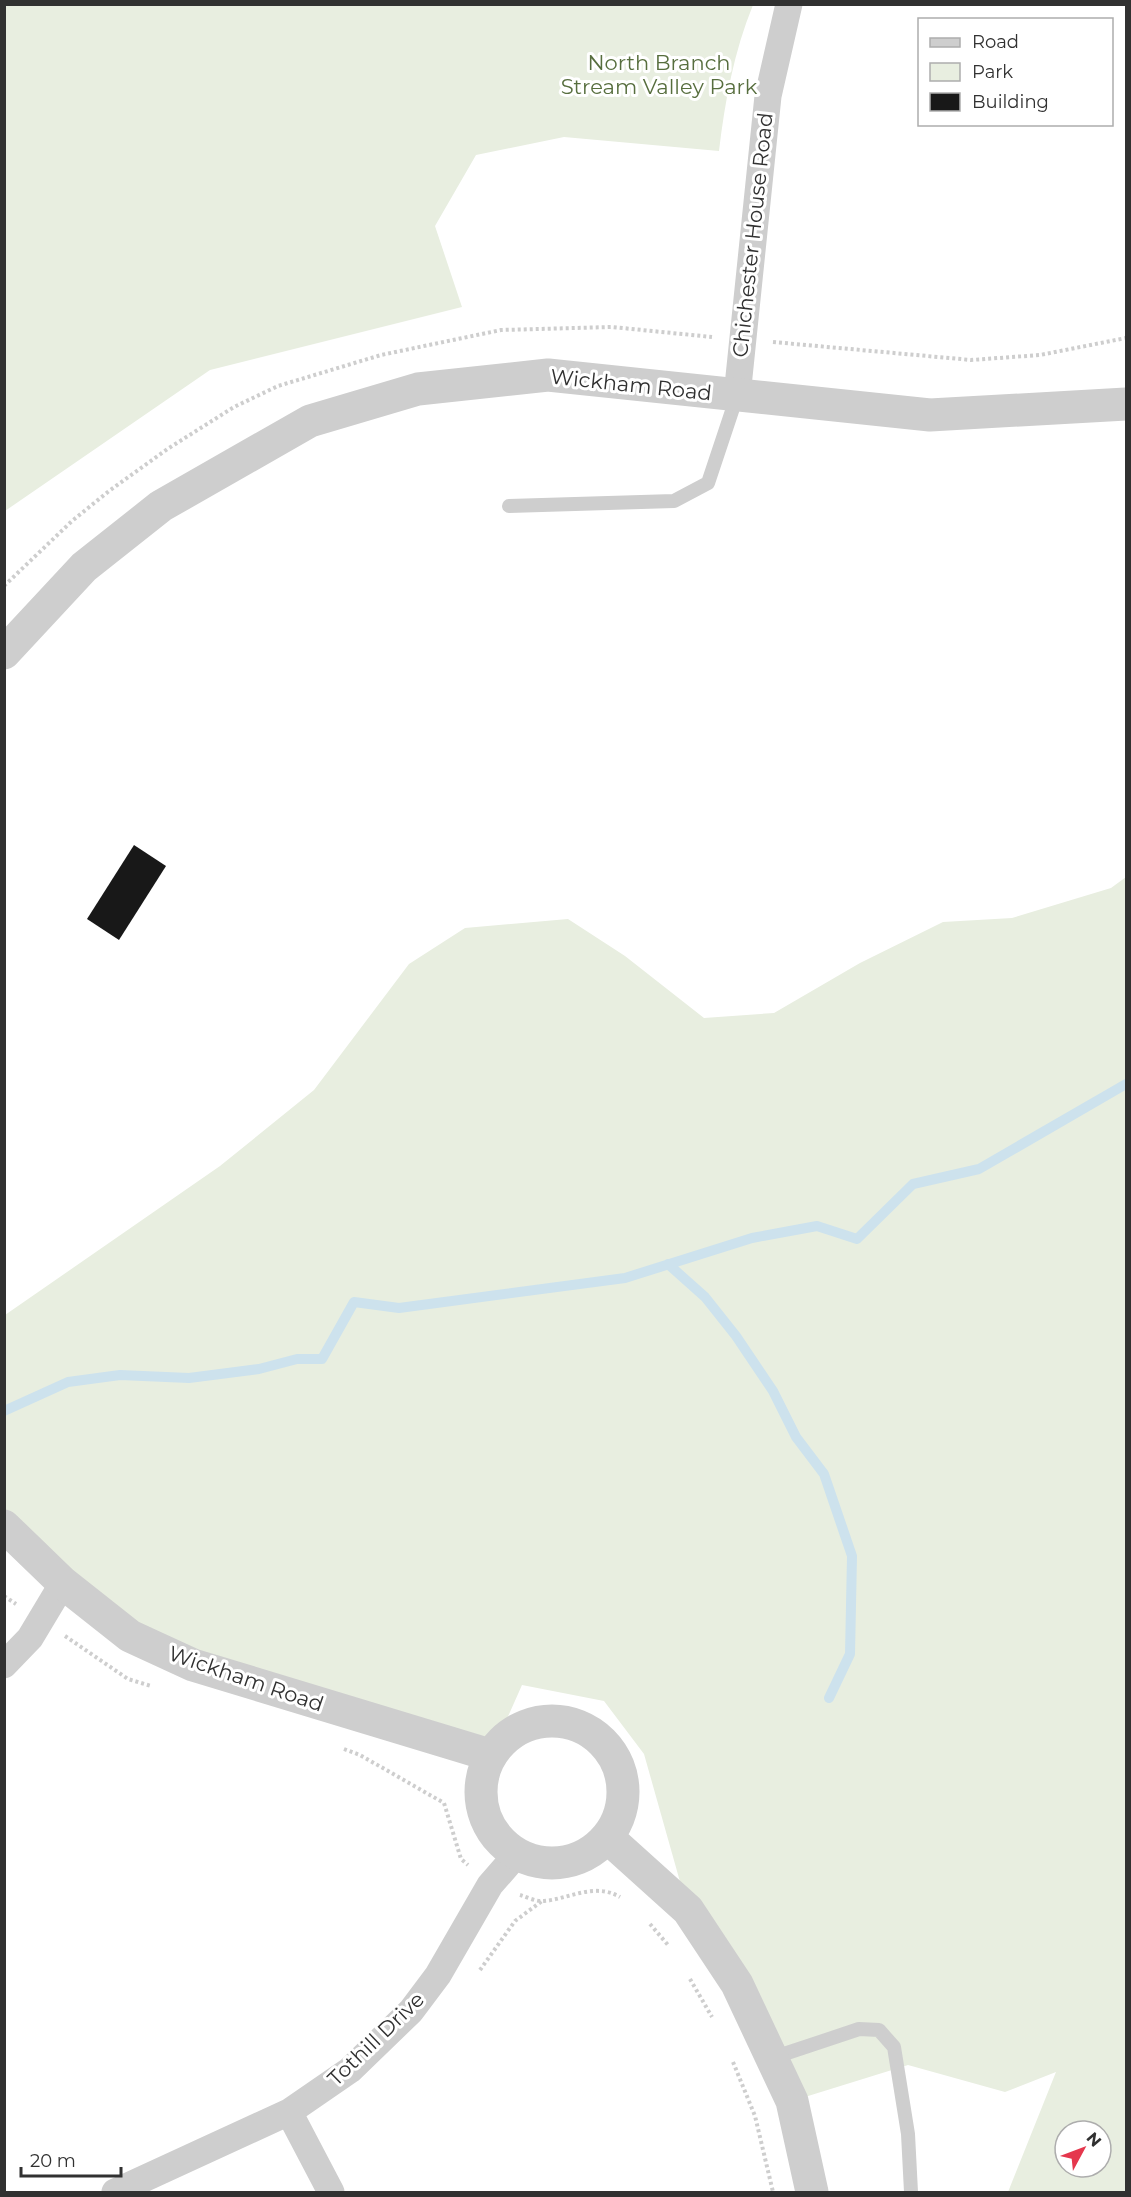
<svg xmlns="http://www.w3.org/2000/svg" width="1131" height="2197" font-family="Montserrat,sans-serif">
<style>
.green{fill:#e8eee0;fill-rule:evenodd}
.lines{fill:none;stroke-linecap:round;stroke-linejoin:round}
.stream{stroke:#cde2ed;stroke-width:10}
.building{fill:#181818}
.path{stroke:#cecece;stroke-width:4;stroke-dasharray:3 3;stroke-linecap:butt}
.service{stroke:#cecece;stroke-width:14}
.minor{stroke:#cecece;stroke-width:27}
.tertiary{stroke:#cecece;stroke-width:33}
.labels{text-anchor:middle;stroke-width:6;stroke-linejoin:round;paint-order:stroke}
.park-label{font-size:21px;fill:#576e3e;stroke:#fff}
.street-label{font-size:21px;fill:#313131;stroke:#fff}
</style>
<rect width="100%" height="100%" fill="#fff"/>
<path class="green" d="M5,4H753V5C734,51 725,101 719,151L564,137L476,155L435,226L462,307L210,370L5,511Z
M1126,877V2192H1008L1056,2072L1005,2092L908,2065L792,2101L688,1910L644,1754L604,1701L522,1685L491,1755L193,1665L5,1526V1315L220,1166L314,1090L409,964L465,928L568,919L625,956L704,1018L774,1013L860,963L943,922L1012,918L1111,888ZM1065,2131H1101V2167H1065Z"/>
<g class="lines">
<path class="stream" d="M668,1264L705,1297L736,1336L773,1391L796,1437L824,1474L852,1556L850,1654L829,1698
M4,1411L68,1382L120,1375L189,1378L259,1369L297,1359H322L354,1302L399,1308L625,1278L752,1238L817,1226L857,1239L913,1184L979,1169L1126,1084"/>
</g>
<path class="building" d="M134,845L166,866L119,940L87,919Z"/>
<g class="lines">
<path class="path" d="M773,342L971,360L1040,355L1126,338
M4,586L72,521L109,491L169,448L234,407L278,386L381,355L501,330L612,327L712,337
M4,1596L16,1604
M65,1636L128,1679L151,1686
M344,1749L360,1755L444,1803L461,1859L468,1865
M520,1895C527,1897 536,1902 544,1901C569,1899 594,1882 620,1897
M650,1924L668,1945
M480,1970L515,1921L542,1901
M690,1979L712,2017
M733,2062L755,2116L773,2192"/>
<path class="service" d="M509,506L674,501L708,483L737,396
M772,2058L859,2029L879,2030L894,2047L908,2134L911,2192"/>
<path class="minor" d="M737,396L768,96L789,4
M4,1665L30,1638L63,1583
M289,2112L331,2192
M115,2192L289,2112L350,2070L411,2011L438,1975L490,1885L517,1854"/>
<path class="tertiary" d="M4,653L84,567L161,506L310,421L418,389L548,375L930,415L1126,404
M4,1526L63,1583L130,1636L193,1665L490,1755
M481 1792a71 71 0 1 1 142 0a71 71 0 1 1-142 0Z
M607,1837L688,1910L737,1984L792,2101L812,2192"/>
</g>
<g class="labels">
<g class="park-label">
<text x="659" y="70">North Branch<tspan x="659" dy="24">Stream Valley Park</tspan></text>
</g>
<g class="street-label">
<text transform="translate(753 235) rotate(-84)" y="7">Chichester House Road</text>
<text transform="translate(631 385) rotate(6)" y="7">Wickham Road</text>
<text transform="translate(246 1679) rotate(19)" y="7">Wickham Road</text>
<text transform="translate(376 2039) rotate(-44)" y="7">Tothill Drive</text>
</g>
</g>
<rect width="1131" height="2197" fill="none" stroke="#313131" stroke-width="12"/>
<rect x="918" y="18" width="195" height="108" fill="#ffffff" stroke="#adadad" stroke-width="1.5"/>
<rect x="930" y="38" width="30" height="9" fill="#cecece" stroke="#adadad" stroke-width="1.5"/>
<text x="972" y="48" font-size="18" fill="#313131">Road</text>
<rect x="930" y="63" width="30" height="18" fill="#e8eee0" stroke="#adadad" stroke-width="1.5"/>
<text x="972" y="78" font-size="18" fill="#313131">Park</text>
<rect x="930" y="93" width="30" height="18" fill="#181818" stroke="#adadad" stroke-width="1.5"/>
<text x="972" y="108" font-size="18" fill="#313131">Building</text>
<g transform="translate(1083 2149) rotate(49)"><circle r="28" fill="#ffffff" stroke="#adadad" stroke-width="1.5"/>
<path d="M0-4.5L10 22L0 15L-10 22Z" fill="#e5374d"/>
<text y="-9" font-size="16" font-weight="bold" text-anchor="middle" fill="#313131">N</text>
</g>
<path d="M21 2167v9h100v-9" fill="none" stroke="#313131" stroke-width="3"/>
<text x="30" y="2167" font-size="18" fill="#313131" stroke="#ffffff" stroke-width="4.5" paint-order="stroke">20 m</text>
</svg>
